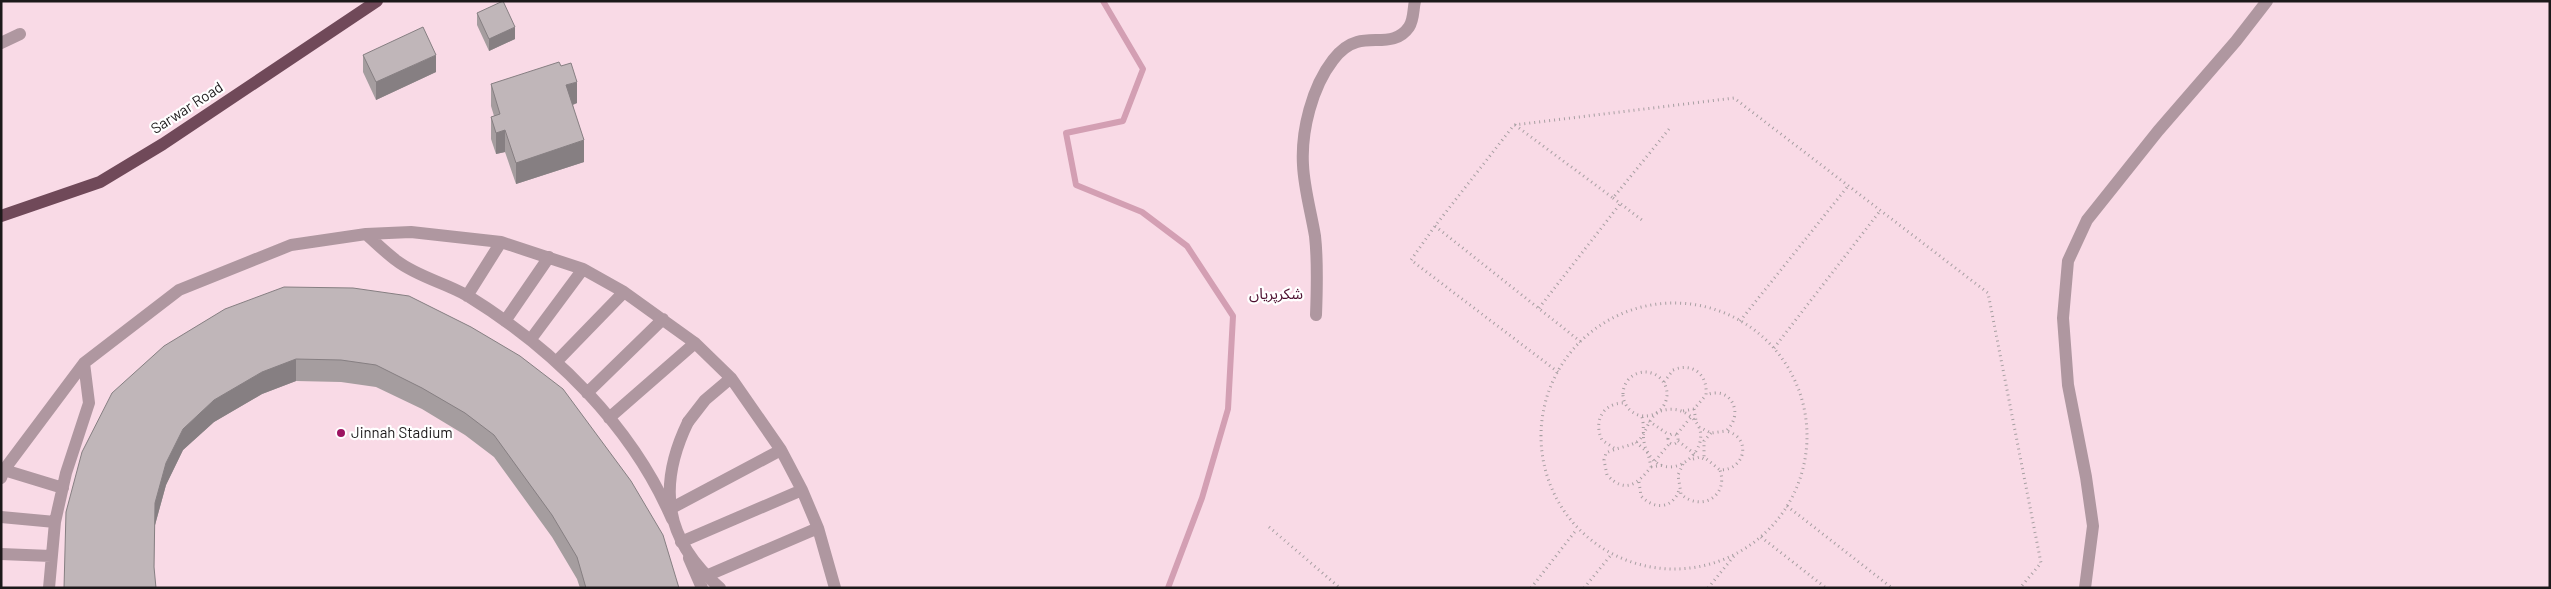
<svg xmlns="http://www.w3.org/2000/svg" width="2551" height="589" font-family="Barlow,'Noto Sans Arabic',sans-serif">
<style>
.green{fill:#f9dae6}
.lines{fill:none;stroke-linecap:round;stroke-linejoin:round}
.stream{stroke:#d39fb3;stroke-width:6}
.path{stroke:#a79fa2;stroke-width:3;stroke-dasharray:1 4;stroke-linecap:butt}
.minor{stroke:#af97a0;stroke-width:12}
.major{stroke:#704959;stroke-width:12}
.minor-bridge{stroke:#af97a0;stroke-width:12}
.wall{fill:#a59d9f}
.shaded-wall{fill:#867f82}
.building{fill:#c0b6b9;stroke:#867f82}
.poi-dot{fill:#9d1361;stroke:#fff;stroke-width:2}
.labels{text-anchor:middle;stroke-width:4.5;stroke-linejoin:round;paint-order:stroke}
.street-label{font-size:15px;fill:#1c191a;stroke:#fff}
.park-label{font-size:15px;fill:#4c0e2e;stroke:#fff}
.poi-label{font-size:15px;fill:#1c191a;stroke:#fff;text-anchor:start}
</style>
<rect width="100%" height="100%" fill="#fff5f8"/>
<path class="green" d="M1,1H2550V588H1Z"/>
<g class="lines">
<path class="stream" d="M1103,1L1143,69L1123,121L1066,133L1076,185L1142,212L1187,246L1233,316L1228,409L1202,498L1168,588"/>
<path class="path" d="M1515,125L1613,198L1670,128
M1613,198L1642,220
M1435,226L1581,342
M1541 436a133 133 0 1 1 266 0a133 133 0 1 1-266 0Z
M1539,308L1620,204
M1740,321L1848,186
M1774,348L1880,211
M1623 394a22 22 0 1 1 44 0a22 22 0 1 1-44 0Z
M1558,372L1411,260L1435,226L1514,125L1734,98L1988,293L2041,563L2020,588
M1664,382L1673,370C1692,362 1708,374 1706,395L1694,409L1683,411
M1694,409L1696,421
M1649,421L1669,435
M1699,427L1711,433L1726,431C1745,414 1731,385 1706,395
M1711,433L1704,441V457L1720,470C1746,470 1752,437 1726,431
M1668 439a5 5 0 1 1 10 0a5 5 0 1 1-10 0Z
M1677,434L1691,417
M1678,441L1695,454
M1636,442L1648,453L1651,467C1638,483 1626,495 1607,475L1604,460L1606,453C1615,448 1632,446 1638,441C1648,432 1647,417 1661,411C1670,408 1680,409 1687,414C1727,439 1669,494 1647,451C1641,440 1645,428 1642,417
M1614,448L1602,440C1593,421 1603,403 1624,403
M1693,459L1700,457L1706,460
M1655,461L1670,443
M1683,464L1678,475L1681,494C1700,512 1729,497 1720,470
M1651,467L1663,465
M1639,482L1641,496C1654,510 1673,509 1679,490
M1787,506L1892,588
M1269,527L1340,588
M1761,537L1826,588
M1531,588L1577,529
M1584,588L1611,555
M1708,588L1734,556"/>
<path class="minor" d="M1,43L20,34
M366,234C376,243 386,253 397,261C418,277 446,283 468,296C554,349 632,426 672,519
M467,296L501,242
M1316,315C1317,289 1318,262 1315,236C1311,212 1304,188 1303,165C1301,131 1312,87 1333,60C1339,52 1346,45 1357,42C1375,37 1396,46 1409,27C1414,20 1413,9 1415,1
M505,321L549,257
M531,339L583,269
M557,361L624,292
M587,393L663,319
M609,418L695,343
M688,422L705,400L731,378
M4,470L63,488
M1,478L4,470L84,363L179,290L291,245L366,234L411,232L501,242L583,269L624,292L695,343L731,378L781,450L802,490L818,528L835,588
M668,510L781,450
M1,517L55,522
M681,542L802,490
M1,554L51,556
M689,558L702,588
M699,579L818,528
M49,588L55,522L66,473L89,403L84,363
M2085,588L2093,526L2086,477L2068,385L2063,318L2068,261L2087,220L2158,131L2236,41L2267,1"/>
<path class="major" d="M1,216L100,182L163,144L377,1"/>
<path class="minor-bridge" d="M688,422C657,486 664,540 720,588"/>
</g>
<path class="wall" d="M477,13L515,39L489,51L477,25Z
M363,55L436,72L376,100L363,72Z
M561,66L577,103L573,105L584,162L516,184L505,152L496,154L491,139V117L494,116L491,106V84Z
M353,288L679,588H580L577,579L552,537L494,457L465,435L422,409L376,387L341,382L296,381L262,394L214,422L183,450L166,485L155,525L66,512Z"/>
<path class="shaded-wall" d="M515,27V39L489,51V39Z
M436,55V72L376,100V82Z
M577,82V103L566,107V85Z
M505,130V152L496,154V133Z
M584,140V162L516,184V163Z
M296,359V381L262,394L214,422L183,450L166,485L155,525L154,588L155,503L166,463L183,429L214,400L262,372Z"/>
<path class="building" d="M503,1L515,27L489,39L477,13Z
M423,27L436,55L376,82L363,55Z
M559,62L561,66L571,63L577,82L566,85L584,140L516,163L505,130L496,133L491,117L500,114L491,84Z
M284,287L353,288L409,296L471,327L520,356L563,389L631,481L663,535L679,588H586L577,557L552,515L494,435L465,413L422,388L376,365L341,360L296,359L262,372L214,400L183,429L166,463L155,503L154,567L156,588H64L66,512L82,452L112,393L164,346L225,309Z"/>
<circle class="poi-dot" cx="341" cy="433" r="5"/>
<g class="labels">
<g class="street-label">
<text transform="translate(187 108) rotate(-33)" y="5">Sarwar Road</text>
</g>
<g class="park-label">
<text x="1276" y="299">شکرپریاں</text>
</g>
<g class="poi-label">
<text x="351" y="438">Jinnah Stadium</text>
</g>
</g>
<rect width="2551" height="589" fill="none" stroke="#1c191a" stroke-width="5"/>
</svg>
